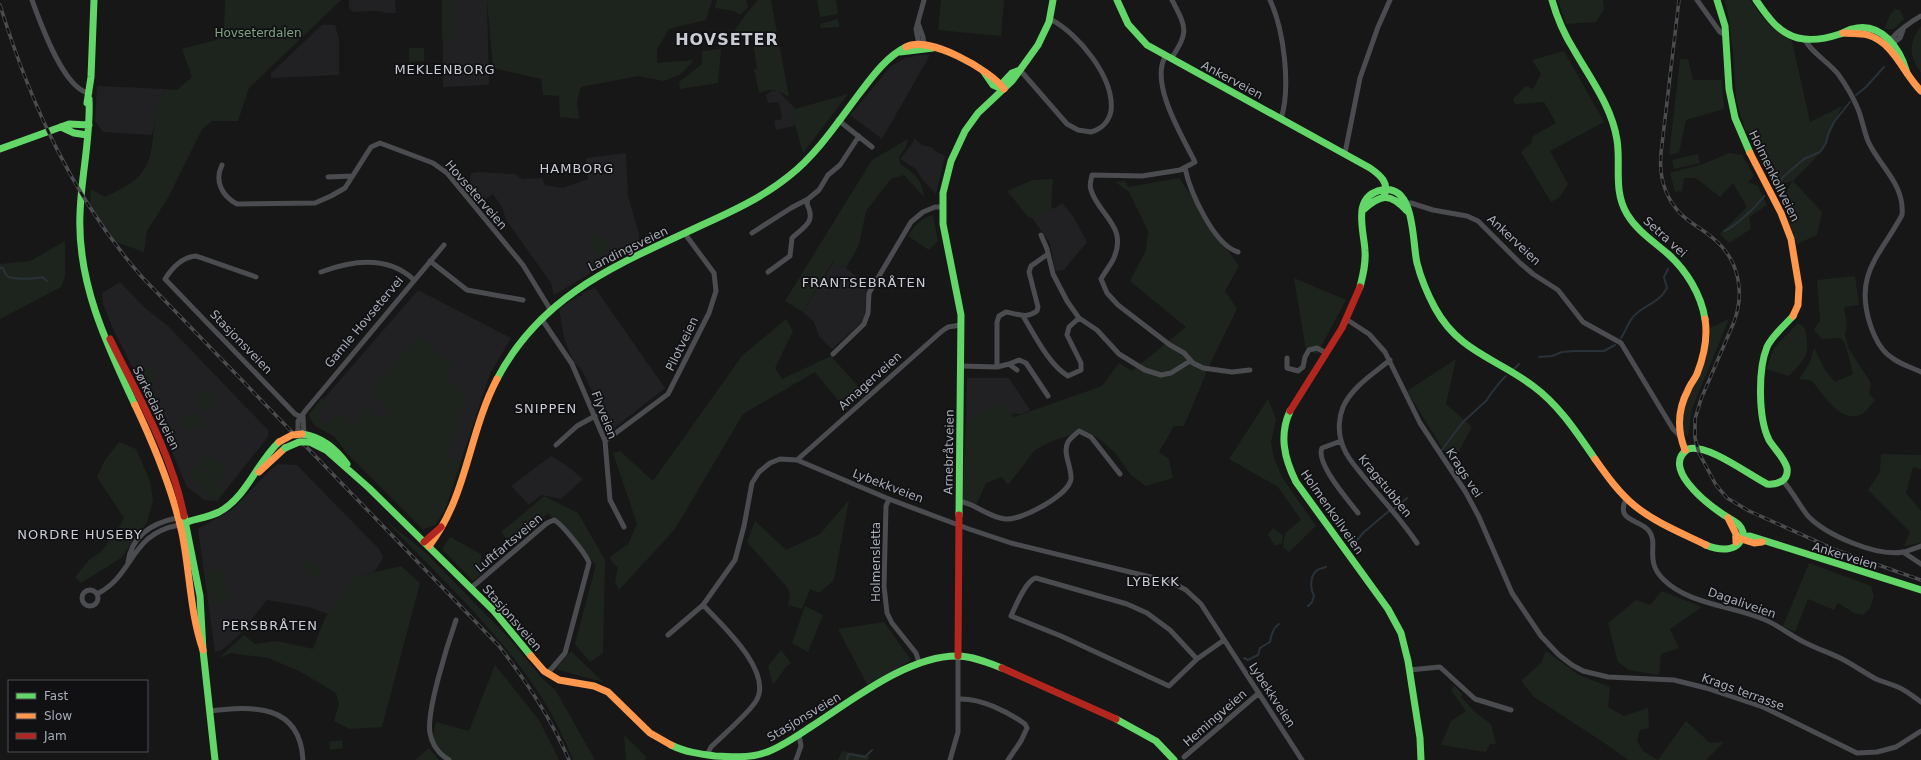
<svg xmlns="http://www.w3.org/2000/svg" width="1921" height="760" font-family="'DejaVu Sans',sans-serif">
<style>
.built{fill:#212123}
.green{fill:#1d241e}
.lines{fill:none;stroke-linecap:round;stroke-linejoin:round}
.stream{stroke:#2a3239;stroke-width:2}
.street{stroke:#4b4c50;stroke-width:5}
.fast{stroke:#63d668;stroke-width:7}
.slow{stroke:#ff974d;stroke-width:7}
.jam{stroke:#b3261e;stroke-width:7}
.rail-casing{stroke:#4b4c4f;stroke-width:3.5}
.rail{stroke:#111113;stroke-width:2;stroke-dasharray:6;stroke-linecap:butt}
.street-bridge{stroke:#4b4c50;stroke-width:5}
.fast-bridge{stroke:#63d668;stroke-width:7}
.slow-bridge{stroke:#ff974d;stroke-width:7}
.labels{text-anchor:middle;stroke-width:3.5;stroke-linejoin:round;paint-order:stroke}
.park-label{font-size:12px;fill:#7fa381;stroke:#111113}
.street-label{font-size:12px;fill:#a8adb8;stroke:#111113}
.neighbourhood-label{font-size:13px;letter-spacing:1px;fill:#c9ccd4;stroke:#111113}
.district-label{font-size:16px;font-weight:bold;letter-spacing:1px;fill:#c9ccd4;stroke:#111113}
</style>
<rect width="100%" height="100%" fill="#171717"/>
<path class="built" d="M349,0H395L396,13H386L377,11L353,12L349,8Z
M443,0H487L489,85L443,87Z
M322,25H335L339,39V75L271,78V73Z
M920,55H930L882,139L850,115L890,67L905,58Z
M97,86L165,89L157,110L152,135L103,132L95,121Z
M777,90L796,109L798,121L794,126L776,130L774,121L782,119L779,102L768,103L766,95L772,91Z
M914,138L922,145L932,147L935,151L945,156L936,194L922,179L916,169L900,159L912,144Z
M626,153L628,196L639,234L640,248L593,272L554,295L551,283L506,220L502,207L493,194L480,203L470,189L471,173L479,172L515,174L522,179L542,178L545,185L563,188L588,179L586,158Z
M1062,203L1073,216L1087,242L1064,270L1055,271L1050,243L1024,207L1050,204L1053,209Z
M834,261L846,268L867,285L864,320L832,349L819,336L814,322L803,312Z
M120,282L145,308L168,326L269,431L268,437L217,501L204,500L187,487L163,431L164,429L114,331L103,304L102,293Z
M595,288L665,388L613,429H608L603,424L591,389L582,370L573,361L564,338L559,309L578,296H582V293Z
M418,290L511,338L490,374L445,509L435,525L423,529L346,452L335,437L314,425L309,416Z
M967,378H1009L1030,410L1021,414L996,413L966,428Z
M551,456L566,465L583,479L561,499L541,495L529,505L511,486Z
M278,464L297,465L379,549L383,557L382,560L374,572L355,578L328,614L308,607L267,600L239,635L222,650L215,652L198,529L234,508L269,471Z"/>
<path class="green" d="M225,0H341L249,88L238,121H212L202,129L169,196L147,231L144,252L116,242L90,204L91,189L105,197C117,191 129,186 139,176C155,160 152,133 156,112C158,105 162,97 165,89L177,90L192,77L182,49L216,40L224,27Z
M442,0H453L455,39H442Z
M487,0H712L706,20L669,29L657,49V63L694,60L681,74L664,81L638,76L581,87L577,101L579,119L560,117L559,96L543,95L541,79L493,68Z
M717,0H746L748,7L740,15L734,11L715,8Z
M758,0H771L789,97C777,89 772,88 759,93L754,69H757L752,34L731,36L746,14Z
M817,0H836L838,14L820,17Z
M941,0H1004L1001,36L938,30Z
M1558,0H1603L1604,10L1596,22L1566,24Z
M1724,0H1750C1763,19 1771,30 1792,41L1810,122L1842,106L1824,149L1793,181L1822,212L1817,235L1797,244L1782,202L1792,181L1775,187L1745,129L1736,99L1733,51L1728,13Z
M1895,9L1900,10L1904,19L1894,29H1884L1890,15Z
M838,19L839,27L821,28L820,24Z
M1921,26V73C1909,54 1908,44 1921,26Z
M409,48H424V61L409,62Z
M721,49L718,83L680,89L679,82L702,64V51Z
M1564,51L1604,122L1550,151L1568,184L1560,197L1551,202L1521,152L1531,143L1533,136L1556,123L1544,102L1515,104L1513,99L1526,86L1533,89L1541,74L1532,60Z
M1680,59H1688L1693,80H1722L1724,109L1686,120L1679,153L1669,155Z
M848,94L803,153L791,110Z
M908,139L906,147L899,157L900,164C915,174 922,179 924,197L904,175L891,179L866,211L859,245L846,268L833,261L803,312L785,301L872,160Z
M1729,153L1742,155L1754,176L1748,182L1758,186L1767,205L1749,217L1751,229L1729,243L1720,234L1747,207L1733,183L1720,197L1696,178H1684L1682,191L1675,192L1670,173L1703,164Z
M1698,154L1700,163L1674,169L1672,160Z
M1179,178L1194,200L1204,217L1239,266L1225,291L1237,309L1210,364L1184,426H1174L1159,452L1169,459L1173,478L1146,486L1131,475L1116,454L1101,440L1092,434L1084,432L1077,433L1052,441L1035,450L1008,485L1002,477L986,483L975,508L962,505L966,422L988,408L1000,403L1014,417L1102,386L1119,363L1132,371L1186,327L1130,281L1146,250L1148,231L1129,192L1115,182L1125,181L1128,187Z
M1053,179L1051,207L1040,216L1029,218L1007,191L1033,180Z
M933,215L938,241L929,250L908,236C915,225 920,219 933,215Z
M601,233L609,251L597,256L589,239Z
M65,241V277L61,287L0,319V264L30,261Z
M1855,276L1859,305L1844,307L1847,326L1845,334L1848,347L1871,383L1869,394L1875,400C1871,404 1866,412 1862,414C1841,425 1823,394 1812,381L1799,379L1810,362L1814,348L1825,370L1835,382L1853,374L1845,343L1840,338L1822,339L1814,330L1820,320L1817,280Z
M1294,278L1346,300L1317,354L1306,350Z
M786,319L793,331L775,368L782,379L831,356L865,394L846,410L815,372L743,414L675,529L619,590L615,582L618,566L617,567L609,558L626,545L627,547L637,524L613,453L620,451L653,481L742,356Z
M1729,319L1692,409L1688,437L1682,430L1684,409L1709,340L1710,328Z
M1798,323L1805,328C1810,356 1807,356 1789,376L1766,369L1774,348Z
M419,336L453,364L444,374L465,398L447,457L461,462L445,510L435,525L423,529L346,452L335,437L314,425L309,414L322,398L327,402L316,417L327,426L339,412L354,424L366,409L381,420L389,410L370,392Z
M1456,359L1446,404L1472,427L1452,464L1407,391Z
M140,363L144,366H149L153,370L155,378L151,385L146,386L140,377H138L133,367Z
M206,390L216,400L205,411L195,401Z
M1268,399L1276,419L1271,442L1274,458L1282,477L1316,526L1289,552L1283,547L1285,533L1301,520L1278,487L1229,459Z
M192,413L199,416L209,426L207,430L200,423L189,430L186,429L181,419Z
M119,442L136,449L150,481L153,500L147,522L121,558L81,583L75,577L90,559L101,552L118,529L124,518L97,477L105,460Z
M207,453L228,470L219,481L198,464Z
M1881,454L1921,455V469L1913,467L1906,493L1921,511V543L1904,546L1910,532L1868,490L1880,472Z
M197,465L218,483L208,494L187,476Z
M219,483L226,490L217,501L209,495Z
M544,496L578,513L605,560L603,653L590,662L575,644L596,565L548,513L512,545L501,532Z
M849,500L834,580L819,593L810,589L802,609L788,605L790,594L787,587L747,542L755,521L786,550L820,534Z
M386,521L425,552L509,638L541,677L556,691L595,760H573C536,663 456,595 386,521Z
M1273,528L1283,535L1282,543L1275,546L1268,534Z
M450,537L481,554V574L473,581L442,549Z
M309,559L323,571L316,580L302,568Z
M1809,563L1871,586L1874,596L1870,608L1863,615L1854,613L1838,603L1834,610L1808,599L1795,632L1783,626Z
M401,566L420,583L382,727L350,729L334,721L339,704L336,693L299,671L268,658L231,653L219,658L244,635L255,644L277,641L313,649L325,618L355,577Z
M224,568L228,601L211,604L207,571Z
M1662,591L1702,607L1670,629L1679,648L1661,654L1659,675L1629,670L1618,662L1608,623L1636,600L1650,605Z
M805,606L823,615L808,652L792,643Z
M884,622L911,660L868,686L838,629Z
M781,650L791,663L786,667L773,685L768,666Z
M571,651L603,682L555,669Z
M1546,651L1579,675L1610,687L1608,707L1624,716L1648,708L1649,728L1640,730L1637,741L1643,751L1658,760L1686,721L1710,743L1724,742L1706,760H1628L1603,742L1534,697L1521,681L1541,663Z
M495,665L539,720L559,760H452C432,752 431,741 436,722L469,731Z
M1454,685L1462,694L1461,697L1476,713L1491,724L1496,744H1490L1486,752L1441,745L1451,721L1466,711L1451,690Z
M624,735L646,757L645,760H626Z
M342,740L343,748L330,750L329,742Z
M429,748L439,760H415Z
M842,751L870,756L868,760H838Z"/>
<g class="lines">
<path class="stream" d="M1856,95L1866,87L1884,67
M1778,185L1783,177L1804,159L1820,152L1826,143L1828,134L1834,122L1850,102
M1724,231C1734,228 1758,205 1764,196
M0,268H3C4,270 5,274 7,276C12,280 36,279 42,277L47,281
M1621,338C1626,331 1629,319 1636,314C1647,304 1660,302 1667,288L1664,277L1668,269
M1539,357L1552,356L1562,352L1574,351H1604L1615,345
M1514,369L1519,364
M1441,451L1463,422L1487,400C1488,397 1502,379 1506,376
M1394,509L1407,498
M1351,547L1364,532L1389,511
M1308,606L1312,602L1314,596C1310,589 1310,577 1316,571C1318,569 1323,568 1326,567
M1244,658L1248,660L1258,655L1260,648L1270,642C1271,635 1273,628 1279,624
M847,760L848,755L850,754L865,757L872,750"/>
<path class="street" d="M32,0C40,22 64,91 90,93
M1270,0C1284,30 1291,87 1281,119
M1697,0L1720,32L1726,35
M918,23L923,37L924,47
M1805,39C1810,52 1829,62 1838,74C1846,85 1853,97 1858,109C1862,119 1864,131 1868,141C1879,166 1905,184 1902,215C1880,256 1854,273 1870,324C1874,336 1880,350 1891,357C1899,364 1911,367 1921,372
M1889,43C1893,34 1912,21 1921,16
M1892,44L1900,38L1903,30
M919,45L916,29L924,0
M1165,57C1150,84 1182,136 1195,162L1180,170L1142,176L1092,175C1091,180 1089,185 1091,190C1099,216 1129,226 1113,260C1109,267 1105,272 1101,279L1107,293L1118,305L1170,345L1184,353L1193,363L1203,368L1232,372L1250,370
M1171,59C1189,31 1187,29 1172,0
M1020,70L1067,124L1078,130L1091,132C1102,129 1109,121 1111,111C1115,78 1078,33 1050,19
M838,120L872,147
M1345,153L1360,78L1378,27L1390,0
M222,165C214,181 222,196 237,204L315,203L331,196L345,188L371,147L380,143L433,163L447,173L523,265L550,309
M1185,168C1190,192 1214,245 1238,252
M328,177L353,176
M1404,203H1411L1433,210L1467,216L1478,221L1520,263L1533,274L1558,290L1583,322L1621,343L1673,429L1680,436
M752,233L791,208L808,199L819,190L828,175L840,165L859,136
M1041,235L1047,249L1053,274L1067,301L1079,318L1097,330L1119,354L1145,370L1161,375L1171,373L1190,361
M430,261L467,290L523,300
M321,272C353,260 388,255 414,280
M768,272L790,256L792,238C805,226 816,222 807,204L808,199
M256,277L196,256C182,257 172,268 165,279L295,414L303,418
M1023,316C1034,334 1049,365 1068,376L1081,370V363L1067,335L1069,327L1079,318
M541,318L572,364L605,441L610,500L624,527
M1346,319L1369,334L1385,352L1420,423L1465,491L1479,517L1512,593L1541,636L1559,655L1572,665L1583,671L1608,677L1674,680L1706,688L1763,707L1857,753L1877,752L1896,747L1921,731
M833,354L864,324L868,313L869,293L911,222L923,212L935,207H942
M1287,358V368L1298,371L1303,367L1305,357L1309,350L1317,348L1326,353
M1390,360C1373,374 1352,387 1343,407C1339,417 1338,430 1341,440C1344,454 1355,466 1363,476C1381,498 1401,519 1417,543
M1009,364L1019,360L1026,363L1048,396
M961,366L997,367L1009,364L1017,370
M997,367V322L999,316L1006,312C1018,314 1026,319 1037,311L1038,307L1029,272L1031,266L1048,254
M303,416L304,436
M298,430V421L306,410L444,245
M605,441L668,394L709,313L716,291L714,273L685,234
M1341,441L1322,448C1315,463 1349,501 1358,513
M556,445L577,426L595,416
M797,460L942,331L948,327L961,325
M1783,481C1793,492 1799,505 1808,516C1826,535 1877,557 1903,552C1909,551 1915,548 1921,546
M889,499L886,506L884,586L887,613L892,623L916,653L919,662
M1626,499C1615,522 1640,519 1649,531C1659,544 1644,560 1663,579C1687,604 1733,606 1763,619C1779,625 1792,637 1808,644C1820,650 1833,654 1844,660C1855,666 1865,673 1876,679C1883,682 1891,684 1898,687C1907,691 1914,697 1921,702
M959,501C976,504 988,517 1005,519C1021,521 1069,495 1071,479C1072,467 1062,453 1068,442C1070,438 1076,434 1079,431L1091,437L1120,474
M1903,552L1921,564
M128,562C132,535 152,523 177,518
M471,588L547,523L554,520C561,523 587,555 589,563L565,653L547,674
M82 598a8 8 0 1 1 16 0a8 8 0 1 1-16 0Z
M97,594C135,575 129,534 179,525
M703,605C721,624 774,672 756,701C748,714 723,735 711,747L707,755
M668,635L703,605L735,560L744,526L752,483L759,472L770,463L780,459L797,460L889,499L969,529L1011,543L1171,582L1186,590L1201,604L1302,760
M1197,659L1170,630L1147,613L1127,604L1036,578C1026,580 1015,607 1011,616L1061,636L1169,686L1197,659L1224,640
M1409,670L1440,667L1475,699L1511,710
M959,699C981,698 1008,712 1025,724L1027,728L1021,741L1008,760
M209,711C252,706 300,703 303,760
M1184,757L1259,693
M449,760C439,754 432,745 430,733C426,712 448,643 456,620
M796,760L801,746L799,735
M950,760L958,732V656"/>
<path class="fast" d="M1117,0L1128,24L1147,45L1370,168C1380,175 1390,183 1384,196
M1552,0C1557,18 1564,34 1574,50C1590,78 1612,107 1617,140C1621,164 1613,191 1627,214C1637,231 1653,241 1668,254C1686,270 1701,294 1705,319
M1717,0L1725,26L1729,89L1735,118L1750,153
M1756,0C1767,16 1778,33 1798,38C1811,41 1828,38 1840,34C1844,33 1848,30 1852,29C1881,21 1900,48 1907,73
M900,52L933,48
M984,72L993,85L1002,89
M999,87L1012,73L1020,70
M89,99C91,137 81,176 80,214C77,283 107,345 135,405
M87,103L91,77L94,0
M61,127L74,133L87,135
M0,149L69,124L89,125
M1362,211C1380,194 1390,192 1407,211
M1360,287C1363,275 1366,264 1365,251C1364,230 1351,196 1382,190C1416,184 1412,243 1417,263C1421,279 1427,293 1435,308C1459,352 1496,358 1533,386C1559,405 1577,433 1595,459
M497,379C542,293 619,264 702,225C733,211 763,197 789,176C817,154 838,122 859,94C872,77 886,57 906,47
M1290,411C1279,435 1284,458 1296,482L1388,609L1401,633L1408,661L1420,738L1421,760
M302,434C322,437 335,448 347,464
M310,442L326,450L369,488L494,611L531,656
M959,515L961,315L943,224V193L951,161L965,131L978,113L1012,81L1038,45L1049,22L1053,0
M184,516L200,596L203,650L215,760
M181,524C193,519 207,518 219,512C247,497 257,462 279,442
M1736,537L1750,536L1921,590
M1706,545C1720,551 1741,553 1743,532C1742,529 1741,527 1739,525C1734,520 1726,517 1721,513C1705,502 1661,467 1688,449C1707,443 1749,475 1767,484C1777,485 1789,481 1787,468C1784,457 1775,450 1769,440C1758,418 1758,369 1767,347C1772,336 1785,325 1793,316
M1116,719L1156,741L1174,760
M671,745C685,752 700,754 715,756C731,757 749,758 764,753C778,749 797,736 809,728C850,702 908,655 958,656C972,656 989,663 1002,668"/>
<path class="slow" d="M1843,33C1851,34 1860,33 1868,35C1894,43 1903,73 1921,91
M906,47C928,35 991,70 1004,89
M1750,153L1781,213L1791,239L1799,287L1798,305L1793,316
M135,405C155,447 172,488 182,533C190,572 190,613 203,650
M1685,450C1677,430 1678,409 1688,390C1690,384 1695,379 1697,374C1704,356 1708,337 1705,319
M1595,459C1607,476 1619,493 1635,506C1656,523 1682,533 1706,545
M259,472L285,448
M1728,518L1736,534V542
M1738,538L1754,543L1762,542
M429,546C468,495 468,434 497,379
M531,656L544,671L559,680L594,686L608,692L650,733L671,745"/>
<path class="jam" d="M110,339C138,396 172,453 184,516
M1290,411L1342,328L1360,287
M424,542L441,527
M958,656L959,515
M1002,668L1116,719"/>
<defs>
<path id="rail" d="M1679,0L1661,153C1659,175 1664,196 1680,213C1689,223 1703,229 1714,239C1739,260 1745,292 1734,322L1701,399L1695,419V438L1699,453L1716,485L1727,498L1749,511L1836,550L1921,580
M0,5C31,105 73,198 142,277L499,646C527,682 551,718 569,760"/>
</defs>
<use href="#rail" class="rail-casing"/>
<use href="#rail" class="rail"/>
<path class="street-bridge" d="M298,430L302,442"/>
<path class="fast-bridge" d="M285,448L299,442H310"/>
<path class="slow-bridge" d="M279,442L292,435L302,434"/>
</g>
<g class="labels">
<g class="park-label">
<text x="258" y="37">Hovseterdalen</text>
</g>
<g class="street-label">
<text transform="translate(1232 80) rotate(28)" y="4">Ankerveien</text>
<text transform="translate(1774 176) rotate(64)" y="4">Holmenkollveien</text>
<text transform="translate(476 195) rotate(49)" y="4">Hovseterveien</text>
<text transform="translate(1665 237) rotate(42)" y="4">Setra vei</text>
<text transform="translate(1514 240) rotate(43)" y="4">Ankerveien</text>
<text transform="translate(628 249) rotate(-26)" y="4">Landingsveien</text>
<text transform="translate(364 322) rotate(-50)" y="4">Gamle Hovsetervei</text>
<text transform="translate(241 342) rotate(46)" y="4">Stasjonsveien</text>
<text transform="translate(682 344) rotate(-64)" y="4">Pilotveien</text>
<text transform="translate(870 381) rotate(-42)" y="4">Amagerveien</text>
<text transform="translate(156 408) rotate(64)" y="4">Sørkedalsveien</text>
<text transform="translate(604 415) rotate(69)" y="4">Flyveien</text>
<text transform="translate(949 452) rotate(-89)" y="4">Arnebråtveien</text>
<text transform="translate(1464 473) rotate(57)" y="4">Krags vei</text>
<text transform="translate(888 486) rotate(21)" y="4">Lybekkveien</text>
<text transform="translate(1385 486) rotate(51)" y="4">Kragstubben</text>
<text transform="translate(1332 512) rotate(55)" y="4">Holmenkollveien</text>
<text transform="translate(509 543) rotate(-40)" y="4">Luftfartsveien</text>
<text transform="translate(1845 556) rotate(17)" y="4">Ankerveien</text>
<text transform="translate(876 562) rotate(-90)" y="4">Holmensletta</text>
<text transform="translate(1742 603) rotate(19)" y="4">Dagaliveien</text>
<text transform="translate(512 618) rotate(49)" y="4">Stasjonsveien</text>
<text transform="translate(1743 692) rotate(20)" y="4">Krags terrasse</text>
<text transform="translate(1272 695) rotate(57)" y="4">Lybekkveien</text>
<text transform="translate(804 717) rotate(-31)" y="4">Stasjonsveien</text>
<text transform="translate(1215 718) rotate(-41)" y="4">Hemingveien</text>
</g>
<g class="neighbourhood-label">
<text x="445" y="74">MEKLENBORG</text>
<text x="577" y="173">HAMBORG</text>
<text x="864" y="287">FRANTSEBRÅTEN</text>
<text x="546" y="413">SNIPPEN</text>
<text x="80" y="539">NORDRE HUSEBY</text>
<text x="1153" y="586">LYBEKK</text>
<text x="270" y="630">PERSBRÅTEN</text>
</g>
<g class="district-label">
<text x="727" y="45">HOVSETER</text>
</g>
</g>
<rect x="8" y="680" width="140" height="72" fill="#111113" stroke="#4d4f55"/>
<rect x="16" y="693" width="20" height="6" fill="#63d668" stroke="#4d4f55"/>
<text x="44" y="700" font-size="12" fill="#a8adb8">Fast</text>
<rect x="16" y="713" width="20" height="6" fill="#ff974d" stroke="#4d4f55"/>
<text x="44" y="720" font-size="12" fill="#a8adb8">Slow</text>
<rect x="16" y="733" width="20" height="6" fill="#b3261e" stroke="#4d4f55"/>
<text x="44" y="740" font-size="12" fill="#a8adb8">Jam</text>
</svg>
